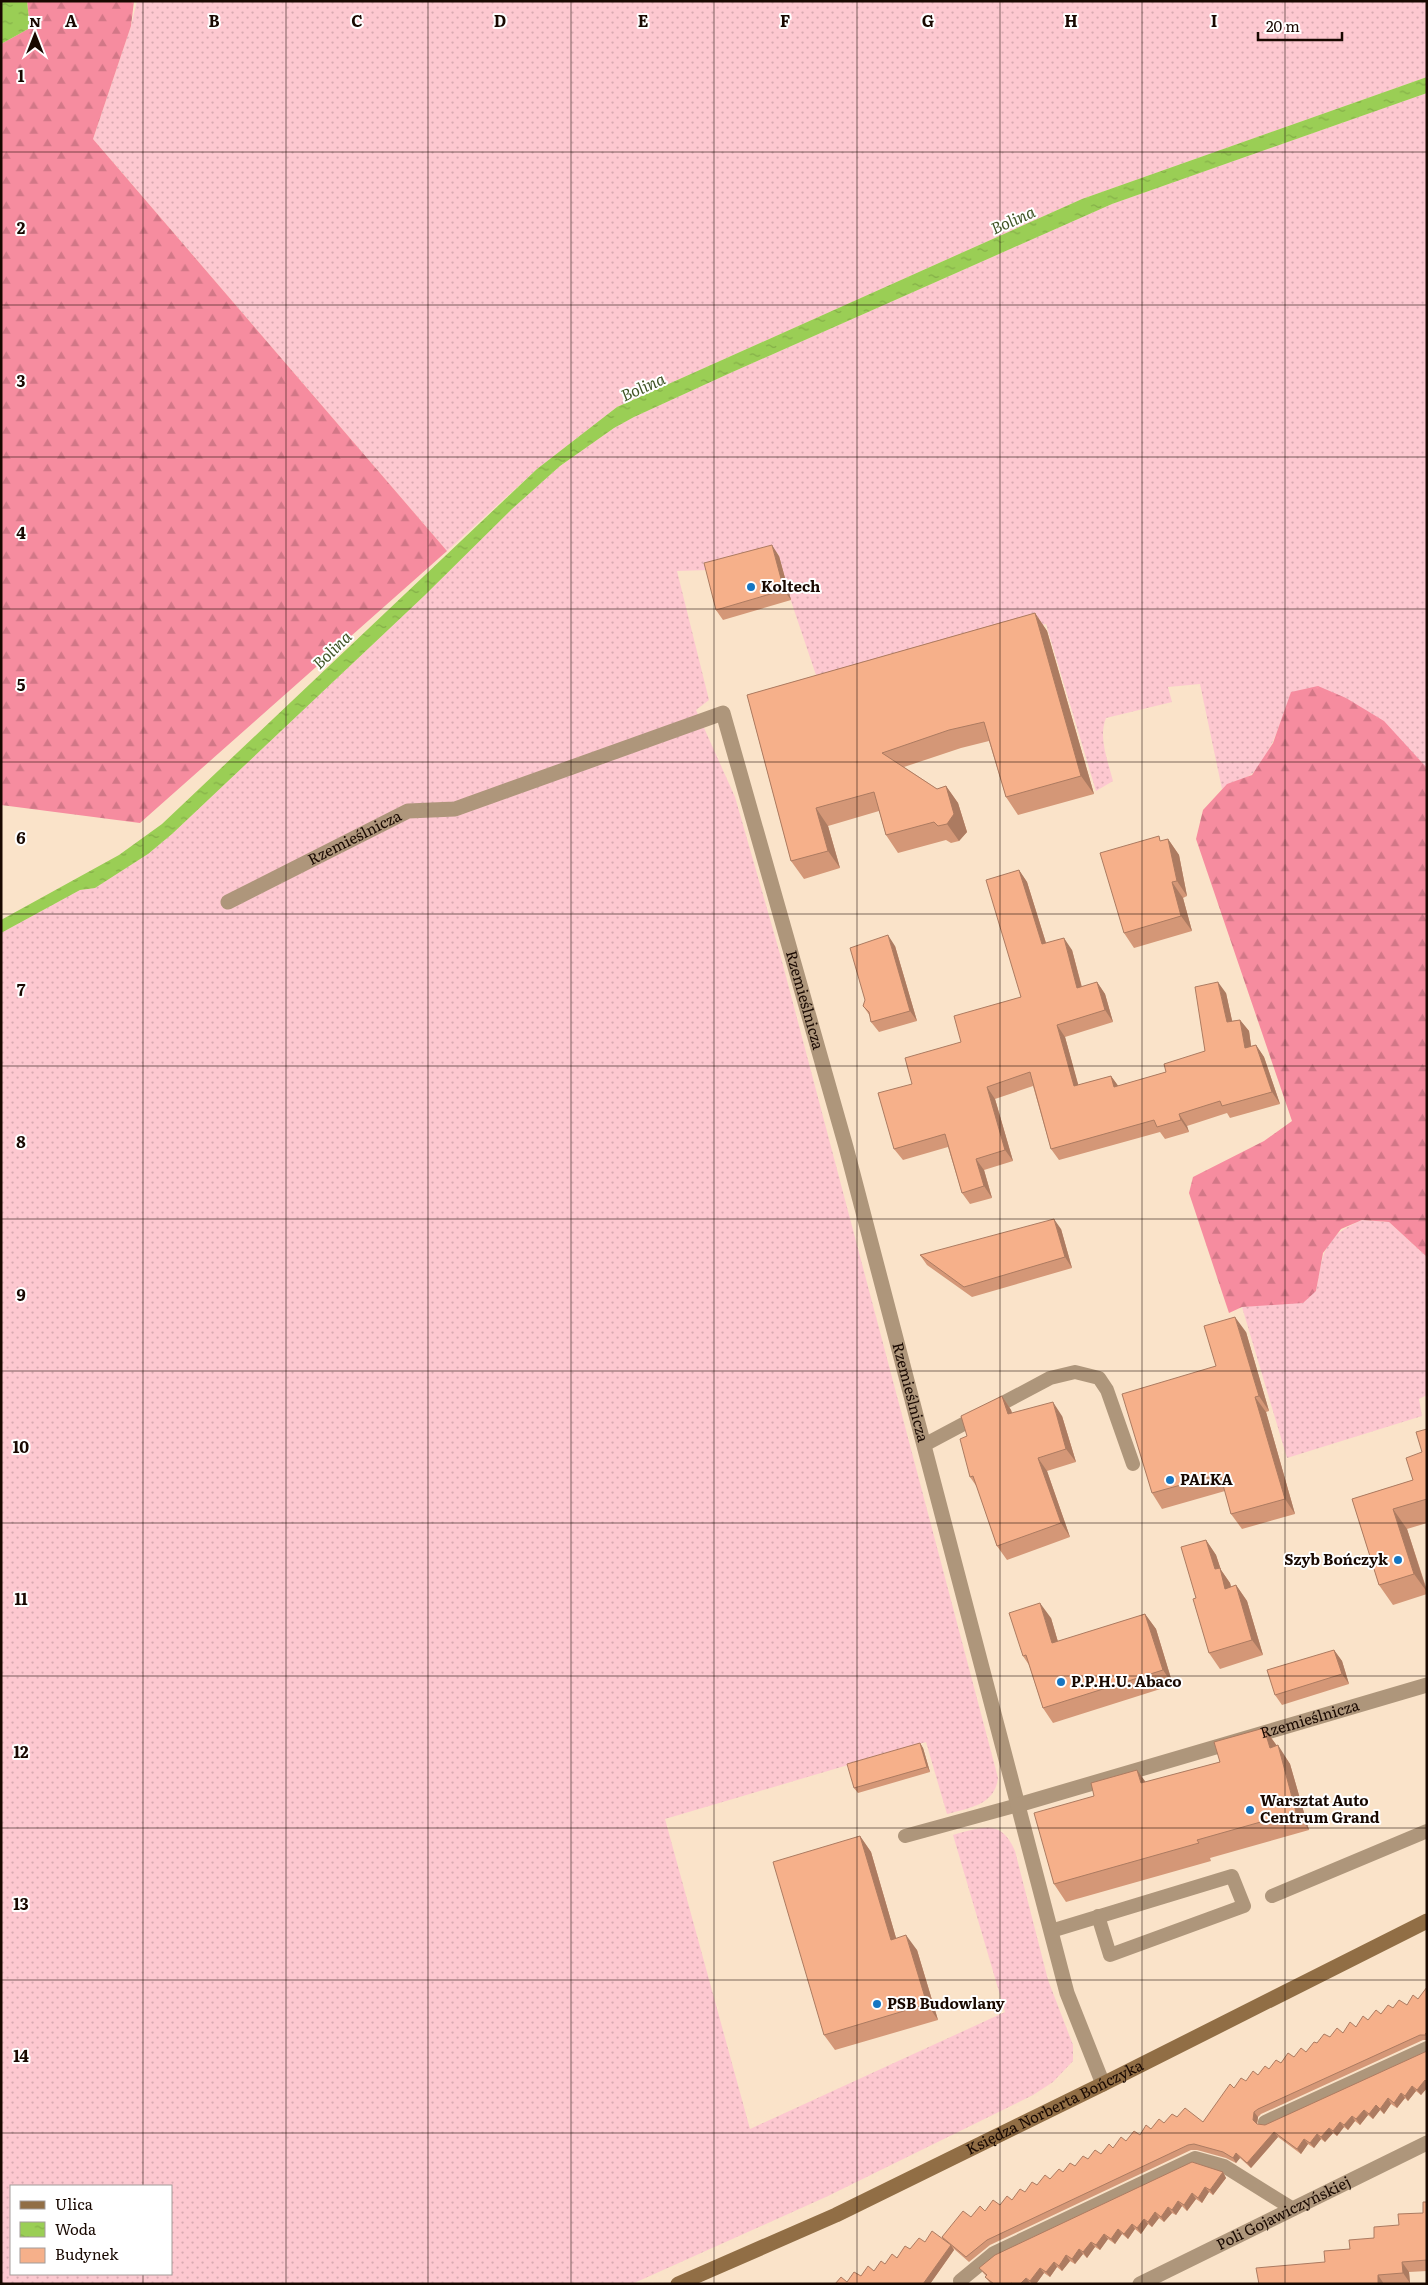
<svg xmlns="http://www.w3.org/2000/svg" width="1428" height="2285" font-family="Literata,serif">
<style>
.grass{fill:url(#grass-dots);fill-rule:evenodd}
.forest{fill:url(#forest-firs)}
.water{fill:url(#water-ripples)}
.lines{fill:none;stroke-linecap:round;stroke-linejoin:round}
.lane{stroke:#ae967b;stroke-width:14}
.street{stroke:#ae967b;stroke-width:15}
.secondary{stroke:#916e45;stroke-width:15}
.wall{fill:#d49777}
.shaded-wall{fill:#ac7b61}
.building{fill:#f6b08a;stroke:#ac7b61}
.grid{fill:none;stroke:#180800;stroke-width:1;stroke-opacity:0.55}
.poi-dot{fill:#1676c2;stroke:#fff;stroke-width:2}
.labels{text-anchor:middle;stroke-width:4;stroke-linejoin:round;paint-order:stroke}
.poi-label{font-size:15px;font-weight:bold;fill:#180800;stroke:#fff;text-anchor:start}
.street-label{font-size:15px;fill:#180800;stroke:#fff}
.water-label{font-size:16px;font-style:italic;fill:#405526;stroke:#fff}
.grid-label{font-size:16px;text-anchor:middle;font-weight:bold;fill:#180800;stroke:#fff;stroke-width:4;stroke-linejoin:round;paint-order:stroke}
</style>
<defs>
<pattern id="grass-dots" width="8" height="8" patternUnits="userSpaceOnUse" patternTransform="scale(1.25)"><rect width="8" height="8" fill="#fdc8d0"/><path d="M2 2h.1M6 6h.1" fill="none" stroke="#d8aab1" stroke-width="1.8" stroke-linecap="round"/></pattern>
<pattern id="forest-firs" width="22" height="20" patternUnits="userSpaceOnUse" patternTransform="scale(1.25)"><rect width="22" height="20" fill="#f68c9f"/><path d="M5 1l3.5 6h-7zM16 11l3.5 6h-7z" fill="#d27787"/></pattern>
<pattern id="water-ripples" width="26" height="14" patternUnits="userSpaceOnUse" patternTransform="scale(1.25)"><rect width="26" height="14" fill="#9ace55"/><path d="M2 4q2-2 4 0t4 0M15 11q2-2 4 0t4 0" fill="none" stroke="#84af48"/></pattern>
</defs>
<rect width="100%" height="100%" fill="#fae3c9"/>
<path class="grass" d="M137,1H1427V77L1082,199L617,407L537,469L447,551L93,139L131,26Z
M1427,93V768L1291,693C1281,721 1273,750 1253,773C1245,781 1230,780 1222,789L1200,684L1168,687L1172,702L1106,718C1098,738 1108,761 1113,781L1096,791L1046,624L819,684L791,601L778,553L709,570L677,571L709,700L696,710L735,797L780,954L998,1778C995,1805 969,1808 947,1814L926,1742L665,1819L750,2129L1005,2012L953,1835C982,1827 1001,1818 1015,1851L1048,1980L1073,2045V2061L1053,2082L1033,2095L828,2196L632,2284H1V933L80,890L95,888L148,854L172,834L424,596L512,509L560,466L614,428L634,417L728,374L1112,204ZM11,2186H171V2274H11Z
M1362,1220L1389,1222L1427,1257V1395L1419,1399L1422,1416L1287,1458L1242,1307L1261,1305L1316,1291C1323,1252 1323,1237 1362,1220Z"/>
<path class="forest" d="M27,1H134L131,26L93,139L447,551L140,823L1,805V44L30,28Z
M1318,686L1346,698L1384,721L1427,768V1257L1389,1222L1362,1220L1341,1229L1323,1253L1316,1291L1303,1303L1242,1307L1229,1313L1189,1193L1193,1177L1264,1141L1292,1121L1196,839L1203,810L1227,784L1252,775L1273,743L1291,692Z"/>
<path class="water" d="M1,1H27L30,28L1,44Z
M1427,77V93L1112,204L728,374L634,417L614,428L560,466L512,509L424,596L172,834L148,854L95,888L80,890L1,933V920L119,855L162,824L537,469L617,407L1082,199Z"/>
<g class="lines">
<path class="lane" d="M924,1445L1050,1378L1075,1372L1099,1378L1107,1390L1133,1464
M905,1836L1018,1805
M1272,1896L1427,1831
M1051,1931L1232,1876L1244,1906L1110,1955L1098,1916
M1265,2122L1427,2048
M960,2281L994,2253L1195,2158L1224,2166L1293,2209"/>
<g class="street">
<path id="s1" d="M228,902L408,811L455,809L723,713L846,1147L1067,1993L1103,2084"/>
<path id="s2" d="M1018,1805L1427,1685"/>
<path id="s3" d="M1140,2284L1427,2143"/>
</g>
<path class="secondary" id="s4" d="M678,2284L836,2215L1103,2084L1427,1921"/>
</g>
<path class="wall" d="M779,556L791,600L723,620L716,610Z
M1035,613L1047,631L1094,794L1018,815L1006,797L989,741L961,748L904,767L937,789L946,786L958,803L967,832L959,841L951,843L946,840L898,853L886,835L879,811L828,826L840,868L804,879L791,861L747,695Z
M1168,839L1179,855L1187,896L1183,898L1192,931L1134,948L1124,933L1162,841Z
M1019,870L1027,882L1046,943L1072,950L1082,987L1097,982L1105,994L1113,1022L1065,1037L1078,1085L1111,1076L1118,1086L1166,1072L1205,1051L1226,993L1232,1021L1240,1020L1249,1031L1251,1046L1256,1045L1264,1057L1280,1104L1230,1118L1227,1113L1187,1126L1189,1132L1165,1139L1160,1132L1059,1160L1051,1149L1033,1086L995,1099L1013,1161L984,1170L992,1198L970,1204L962,1193L948,1147L903,1160L894,1149L912,1084L961,1042L1021,997Z
M895,946L917,1021L879,1032L871,1022L870,1016L863,1006Z
M1061,1229L1072,1268L972,1297L927,1265L920,1255Z
M1246,1332L1269,1411L1266,1412L1295,1514L1242,1529L1231,1514L1225,1491L1162,1509L1152,1493L1216,1366Z
M1002,1396L1011,1410L1012,1413L1062,1416L1076,1462L1047,1471L1070,1537L1007,1560L997,1546L977,1487L970,1477L967,1436Z
M1427,1429V1523L1407,1529L1427,1590V1594L1393,1605L1379,1585L1352,1499L1413,1480L1422,1452Z
M1206,1540L1216,1555L1221,1570L1230,1583L1231,1587L1236,1585L1247,1601L1263,1655L1220,1669L1209,1653L1196,1598Z
M1145,1614L1156,1629L1173,1685L1053,1723L1043,1708L1029,1665L1023,1656L1051,1618L1058,1642Z
M1334,1650L1342,1661L1349,1684L1282,1705L1275,1695Z
M1264,1728L1290,1764L1309,1830L1210,1858L1211,1861L1066,1902L1054,1884L1146,1782L1220,1762Z
M920,1743L923,1748L930,1772L858,1793L854,1788Z
M860,1836L871,1852L896,1938L917,1950L938,2020L835,2050L824,2035Z
M1427,1987V2040H1423L1261,2114L1258,2117L1257,2124L1265,2125L1427,2051V2088L1421,2095L1416,2091L1408,2101L1405,2098L1397,2108L1391,2104L1384,2114L1380,2110L1373,2119L1368,2115L1360,2125L1355,2121L1348,2130L1344,2127L1337,2136L1333,2133L1325,2142L1321,2139L1314,2148L1308,2144L1301,2154L1278,2137L1251,2168L1240,2158L1236,2163L1226,2158L1197,2150H1191L990,2245L969,2262L953,2248L954,2250L930,2284H835L847,2282L874,2271L910,2249L944,2240L942,2237L971,2217L985,2211L1012,2200L1063,2172L1088,2159L1101,2154L1126,2141L1140,2135L1177,2117L1203,2122L1234,2088L1281,2063L1306,2052L1317,2043L1330,2037L1343,2033L1356,2027L1393,2008L1407,2005L1418,1999Z
M1223,2172L1226,2178L1213,2195L1209,2192L1202,2203L1196,2199L1187,2211L1182,2206L1176,2215L1172,2213L1164,2222L1159,2218L1152,2227L1148,2224L1141,2234L1135,2229L1128,2239L1122,2234L1115,2244L1108,2239L1100,2250L1095,2247L1087,2258L1083,2254L1075,2264L1070,2261L1062,2271L1057,2267L1050,2277L1044,2273L1036,2284H1031L1030,2283L1029,2284H991L985,2277L986,2276L979,2268Z
M1427,2202V2271L1409,2272L1410,2283L1259,2284L1325,2262L1350,2249L1374,2238L1423,2213Z"/>
<path class="shaded-wall" d="M772,545L779,556L791,600L784,590Z
M1035,613L1047,631L1094,794L1081,776Z
M946,786L958,803L967,832L959,841L947,824Z
M816,808L828,826L840,868L828,851Z
M1168,839L1179,855L1187,896L1177,881Z
M1019,870L1027,882L1050,956L1042,944Z
M1172,882L1183,898L1192,931L1181,916Z
M888,935L895,946L917,1021L910,1011Z
M1064,938L1072,950L1085,1000L1077,988Z
M1097,982L1105,994L1113,1022L1105,1010Z
M1218,982L1226,993L1235,1034L1227,1022Z
M1240,1020L1249,1031L1253,1060L1245,1048Z
M1057,1025L1065,1037L1082,1098L1074,1086Z
M1256,1045L1264,1057L1280,1104L1272,1092Z
M1111,1076L1119,1087H1114Z
M987,1087L995,1099L1013,1161L1005,1150Z
M1179,1114L1187,1126L1189,1132L1181,1120Z
M976,1159L984,1170L992,1198L984,1186Z
M1054,1219L1061,1229L1072,1268L1065,1257Z
M1235,1317L1246,1332L1269,1411L1259,1396Z
M1002,1396L1011,1410L1017,1428L1008,1414Z
M1255,1397L1266,1412L1295,1514L1285,1499Z
M1053,1402L1062,1416L1076,1462L1066,1449Z
M1038,1458L1047,1471L1070,1537L1061,1523Z
M1393,1509L1407,1529L1427,1592L1414,1574Z
M1206,1540L1216,1555L1221,1570L1230,1583L1236,1604L1225,1589L1215,1569Z
M1236,1585L1247,1601L1263,1655L1252,1640Z
M1040,1603L1051,1618L1063,1659L1052,1643Z
M1145,1614L1156,1629L1173,1685L1163,1670Z
M1334,1650L1342,1661L1349,1684L1342,1674Z
M1264,1728L1277,1746L1270,1748Z
M920,1743L923,1748L930,1772L927,1767Z
M1278,1745L1290,1764L1309,1830L1296,1812Z
M1137,1770L1150,1788L1141,1783Z
M860,1836L871,1852L901,1955L891,1940Z
M906,1935L917,1950L938,2020L927,2004Z
M1425,2080L1427,2083V2088L1421,2095L1417,2090Z
M1412,2086L1416,2091L1408,2101L1405,2096Z
M1401,2093L1405,2098L1397,2108L1394,2103Z
M1388,2098L1391,2104L1384,2114L1380,2109Z
M1376,2105L1380,2110L1373,2119L1369,2114Z
M1364,2110L1368,2115L1360,2125L1356,2119Z
M1254,2112L1258,2117L1257,2125L1253,2120Z
M1352,2116L1355,2121L1348,2130L1344,2125Z
M1340,2122L1344,2127L1337,2136L1333,2131Z
M1329,2128L1333,2133L1325,2142L1321,2137Z
M1274,2132L1278,2137L1251,2168L1247,2163Z
M1317,2134L1321,2139L1314,2148L1310,2143Z
M1304,2139L1308,2144L1301,2154L1297,2149Z
M1236,2153L1240,2158L1236,2163L1233,2158Z
M1223,2172L1226,2178L1213,2195L1210,2190Z
M1205,2187L1209,2192L1202,2203L1198,2198Z
M1192,2193L1196,2199L1187,2211L1184,2205Z
M1178,2201L1182,2206L1176,2215L1172,2210Z
M1168,2207L1172,2213L1164,2222L1161,2217Z
M1155,2212L1159,2218L1152,2227L1148,2222Z
M1144,2219L1148,2224L1141,2234L1137,2228Z
M1132,2224L1135,2229L1128,2239L1124,2234Z
M1118,2229L1122,2234L1115,2244L1111,2239Z
M1104,2234L1108,2239L1100,2250L1096,2245Z
M1091,2242L1095,2247L1087,2258L1083,2252Z
M951,2245L954,2250L930,2284H923Z
M1079,2249L1083,2254L1075,2264L1072,2259Z
M1066,2255L1070,2261L1062,2271L1059,2266Z
M1054,2262L1057,2267L1050,2277L1046,2272Z
M1402,2262L1409,2272L1410,2283L1403,2273Z
M1040,2268L1044,2273L1036,2284H1032L1030,2281Z
M1378,2275L1384,2284H1378Z
M1026,2278L1030,2283L1029,2284H1020Z"/>
<path class="building" d="M772,545L784,590L716,610L704,563Z
M1035,613L1081,776L1006,797L984,722L949,730L882,753L937,789L946,786L954,814L947,824L938,826L934,822L886,835L874,792L816,808L828,851L791,861L747,695Z
M1159,836L1160,841L1168,839L1177,881L1172,882L1181,916L1124,933L1100,853Z
M1019,870L1042,944L1064,938L1077,988L1097,982L1105,1010L1057,1025L1074,1086L1111,1076L1114,1087L1166,1072L1164,1064L1205,1051L1195,987L1218,982L1227,1022L1240,1020L1245,1048L1256,1045L1272,1092L1222,1106L1220,1101L1179,1114L1181,1120L1157,1127L1154,1120L1051,1149L1030,1072L987,1087L1005,1150L976,1159L984,1186L962,1193L945,1134L894,1149L878,1093L912,1084L905,1058L961,1042L954,1016L1021,997L986,880Z
M888,935L910,1011L871,1022L869,1012L863,1006L865,1000L850,948Z
M1054,1219L1065,1257L964,1287L920,1255Z
M1235,1317L1259,1396L1255,1397L1285,1499L1231,1514L1220,1474L1152,1493L1122,1394L1216,1366L1204,1326Z
M1002,1396L1008,1414L1053,1402L1066,1449L1038,1458L1061,1523L997,1546L973,1476L970,1477L960,1439L967,1436L961,1416Z
M1427,1429V1499L1393,1509L1414,1574L1379,1585L1352,1499L1413,1480L1406,1458L1422,1452L1416,1432Z
M1206,1540L1215,1569L1220,1568L1225,1589L1236,1585L1252,1640L1209,1653L1193,1599L1196,1598L1181,1547Z
M1040,1603L1052,1643L1145,1614L1163,1670L1043,1708L1026,1655L1023,1656L1009,1613Z
M1334,1650L1342,1674L1275,1695L1267,1670Z
M1264,1728L1270,1748L1278,1745L1296,1812L1197,1840L1199,1843L1054,1884L1034,1813L1094,1796L1091,1783L1137,1770L1141,1783L1220,1762L1214,1742Z
M920,1743L927,1767L854,1788L847,1764Z
M860,1836L891,1940L906,1935L927,2004L824,2035L773,1862Z
M1427,1987V2032L1425,2034L1427,2035H1420L1258,2109L1254,2112L1253,2120L1257,2124L1265,2125L1427,2051V2082L1425,2080L1417,2090L1412,2086L1405,2096L1401,2093L1394,2103L1388,2098L1380,2109L1376,2105L1369,2114L1364,2110L1356,2119L1352,2116L1344,2125L1340,2122L1333,2131L1329,2128L1321,2137L1317,2134L1310,2143L1304,2139L1297,2149L1274,2132L1247,2163L1236,2153L1233,2158L1223,2152L1194,2144L1188,2145L987,2240L966,2257L942,2237L963,2211L971,2217L980,2206L985,2211L993,2200L1000,2205L1007,2196L1012,2200L1020,2189L1025,2192L1032,2182L1037,2185L1045,2175L1050,2179L1059,2169L1063,2172L1070,2163L1075,2166L1083,2156L1088,2159L1095,2150L1101,2154L1109,2144L1113,2148L1121,2137L1126,2141L1134,2131L1140,2135L1146,2125L1151,2129L1159,2119L1164,2123L1172,2114L1177,2117L1185,2108L1203,2122L1230,2084L1234,2088L1241,2078L1246,2081L1253,2071L1258,2075L1265,2066L1269,2069L1276,2060L1281,2063L1288,2053L1294,2057L1301,2048L1306,2052L1314,2042L1317,2043L1324,2034L1330,2037L1337,2028L1343,2033L1350,2022L1356,2027L1363,2016L1368,2020L1376,2010L1381,2014L1388,2005L1393,2008L1399,2000L1407,2005L1413,1995L1418,1999Z
M1192,2162L1223,2172L1210,2190L1205,2187L1198,2198L1192,2193L1184,2205L1178,2201L1172,2210L1168,2207L1161,2217L1155,2212L1148,2222L1144,2219L1137,2228L1132,2224L1124,2234L1118,2229L1111,2239L1104,2234L1096,2245L1091,2242L1083,2252L1079,2249L1072,2259L1066,2255L1059,2266L1054,2262L1046,2272L1040,2268L1030,2281L1026,2278L1020,2284H1013L1011,2283V2284H994L985,2277L987,2275L979,2268L995,2255Z
M1423,2202H1427V2260L1402,2262L1403,2273L1378,2275V2284H1259L1256,2268L1325,2262L1324,2251L1350,2249L1349,2240L1374,2238V2227L1399,2225L1398,2214L1423,2213Z
M932,2231L951,2245L923,2284H835L841,2277L847,2282L854,2272L861,2276L868,2266L874,2271L881,2261L885,2264L892,2254L897,2258L905,2246L910,2249L919,2238L925,2242Z"/>
<path class="grid" d="M143,1V2186M286,1V2284M428,1V2284M571,1V2284M714,1V2284M857,1V2284M1000,1V2284M1142,1V2284M1285,1V2284M1,152H1427M1,305H1427M1,457H1427M1,609H1427M1,762H1427M1,914H1427M1,1066H1427M1,1219H1427M1,1371H1427M1,1523H1427M1,1676H1427M1,1828H1427M1,1980H1427M1,2133H1427M143,2274V2284"/>
<g class="poi-dot">
<circle cx="751" cy="587" r="5"/>
<circle cx="1170" cy="1480" r="5"/>
<circle cx="1398" cy="1560" r="5"/>
<circle cx="1061" cy="1682" r="5"/>
<circle cx="1250" cy="1810" r="5"/>
<circle cx="877" cy="2004" r="5"/>
</g>
<g class="labels">
<g class="poi-label">
<text x="761" y="592">Koltech</text>
<text x="1180" y="1485">PALKA</text>
<text x="1388" y="1565" text-anchor="end">Szyb Bończyk</text>
<text x="1071" y="1687">P.P.H.U. Abaco</text>
<text x="1260" y="1806">Warsztat Auto<tspan x="1260" dy="17">Centrum Grand</tspan></text>
<text x="887" y="2009">PSB Budowlany</text>
</g>
<g class="street-label">
<text dy="5" stroke="none"><textPath href="#s1" startOffset="142">Rzemieślnicza</textPath></text>
<text dy="5" stroke="none"><textPath href="#s1" startOffset="832">Rzemieślnicza</textPath></text>
<text dy="5" stroke="none"><textPath href="#s1" startOffset="1238">Rzemieślnicza</textPath></text>
<text dy="5" stroke="none"><textPath href="#s2" startOffset="304">Rzemieślnicza</textPath></text>
<text dy="5" stroke="none"><textPath href="#s4" startOffset="416">Księdza Norberta Bończyka</textPath></text>
<text dy="5" stroke="none"><textPath href="#s3" startOffset="160">Poli Gojawiczyńskiej</textPath></text>
</g>
<g class="water-label">
<text transform="translate(1013 220) rotate(-24)" y="6">Bolina</text>
<text transform="translate(643 387) rotate(-24)" y="6">Bolina</text>
<text transform="translate(332 650) rotate(-44)" y="6">Bolina</text>
</g>
</g>
<g class="grid-label">
<text x="71" y="27">A</text>
<text x="214" y="27">B</text>
<text x="357" y="27">C</text>
<text x="500" y="27">D</text>
<text x="643" y="27">E</text>
<text x="785" y="27">F</text>
<text x="928" y="27">G</text>
<text x="1071" y="27">H</text>
<text x="1214" y="27">I</text>
<text x="21" y="82">1</text>
<text x="21" y="234">2</text>
<text x="21" y="387">3</text>
<text x="21" y="539">4</text>
<text x="21" y="691">5</text>
<text x="21" y="844">6</text>
<text x="21" y="996">7</text>
<text x="21" y="1148">8</text>
<text x="21" y="1301">9</text>
<text x="21" y="1453">10</text>
<text x="21" y="1605">11</text>
<text x="21" y="1758">12</text>
<text x="21" y="1910">13</text>
<text x="21" y="2062">14</text>
</g>
<rect width="1428" height="2285" fill="none" stroke="#180800" stroke-width="5"/>
<rect x="10" y="2185" width="162" height="90" fill="#ffffff" stroke="#a39c99"/>
<rect x="20" y="2201" width="25" height="8" fill="#916e45" stroke="#a39c99"/>
<text x="55" y="2210" font-size="15" fill="#180800">Ulica</text>
<rect x="20" y="2222" width="25" height="15" fill="url(#water-ripples)" stroke="#a39c99"/>
<text x="55" y="2235" font-size="15" fill="#180800">Woda</text>
<rect x="20" y="2248" width="25" height="15" fill="#f6b08a" stroke="#a39c99"/>
<text x="55" y="2260" font-size="15" fill="#180800">Budynek</text>
<g transform="translate(35 35)" stroke="#ffffff" stroke-width="4" paint-order="stroke">
<path d="M0-4L9 19L0 12L-9 19Z" fill="#180800"/>
<text y="-8" font-size="14" font-weight="bold" text-anchor="middle" fill="#180800">N</text>
</g>
<path d="M1258 32v8h84v-8" fill="none" stroke="#180800" stroke-width="2.5"/>
<text x="1266" y="32" font-size="15" fill="#180800" stroke="#ffffff" stroke-width="4" paint-order="stroke">20 m</text>
</svg>
